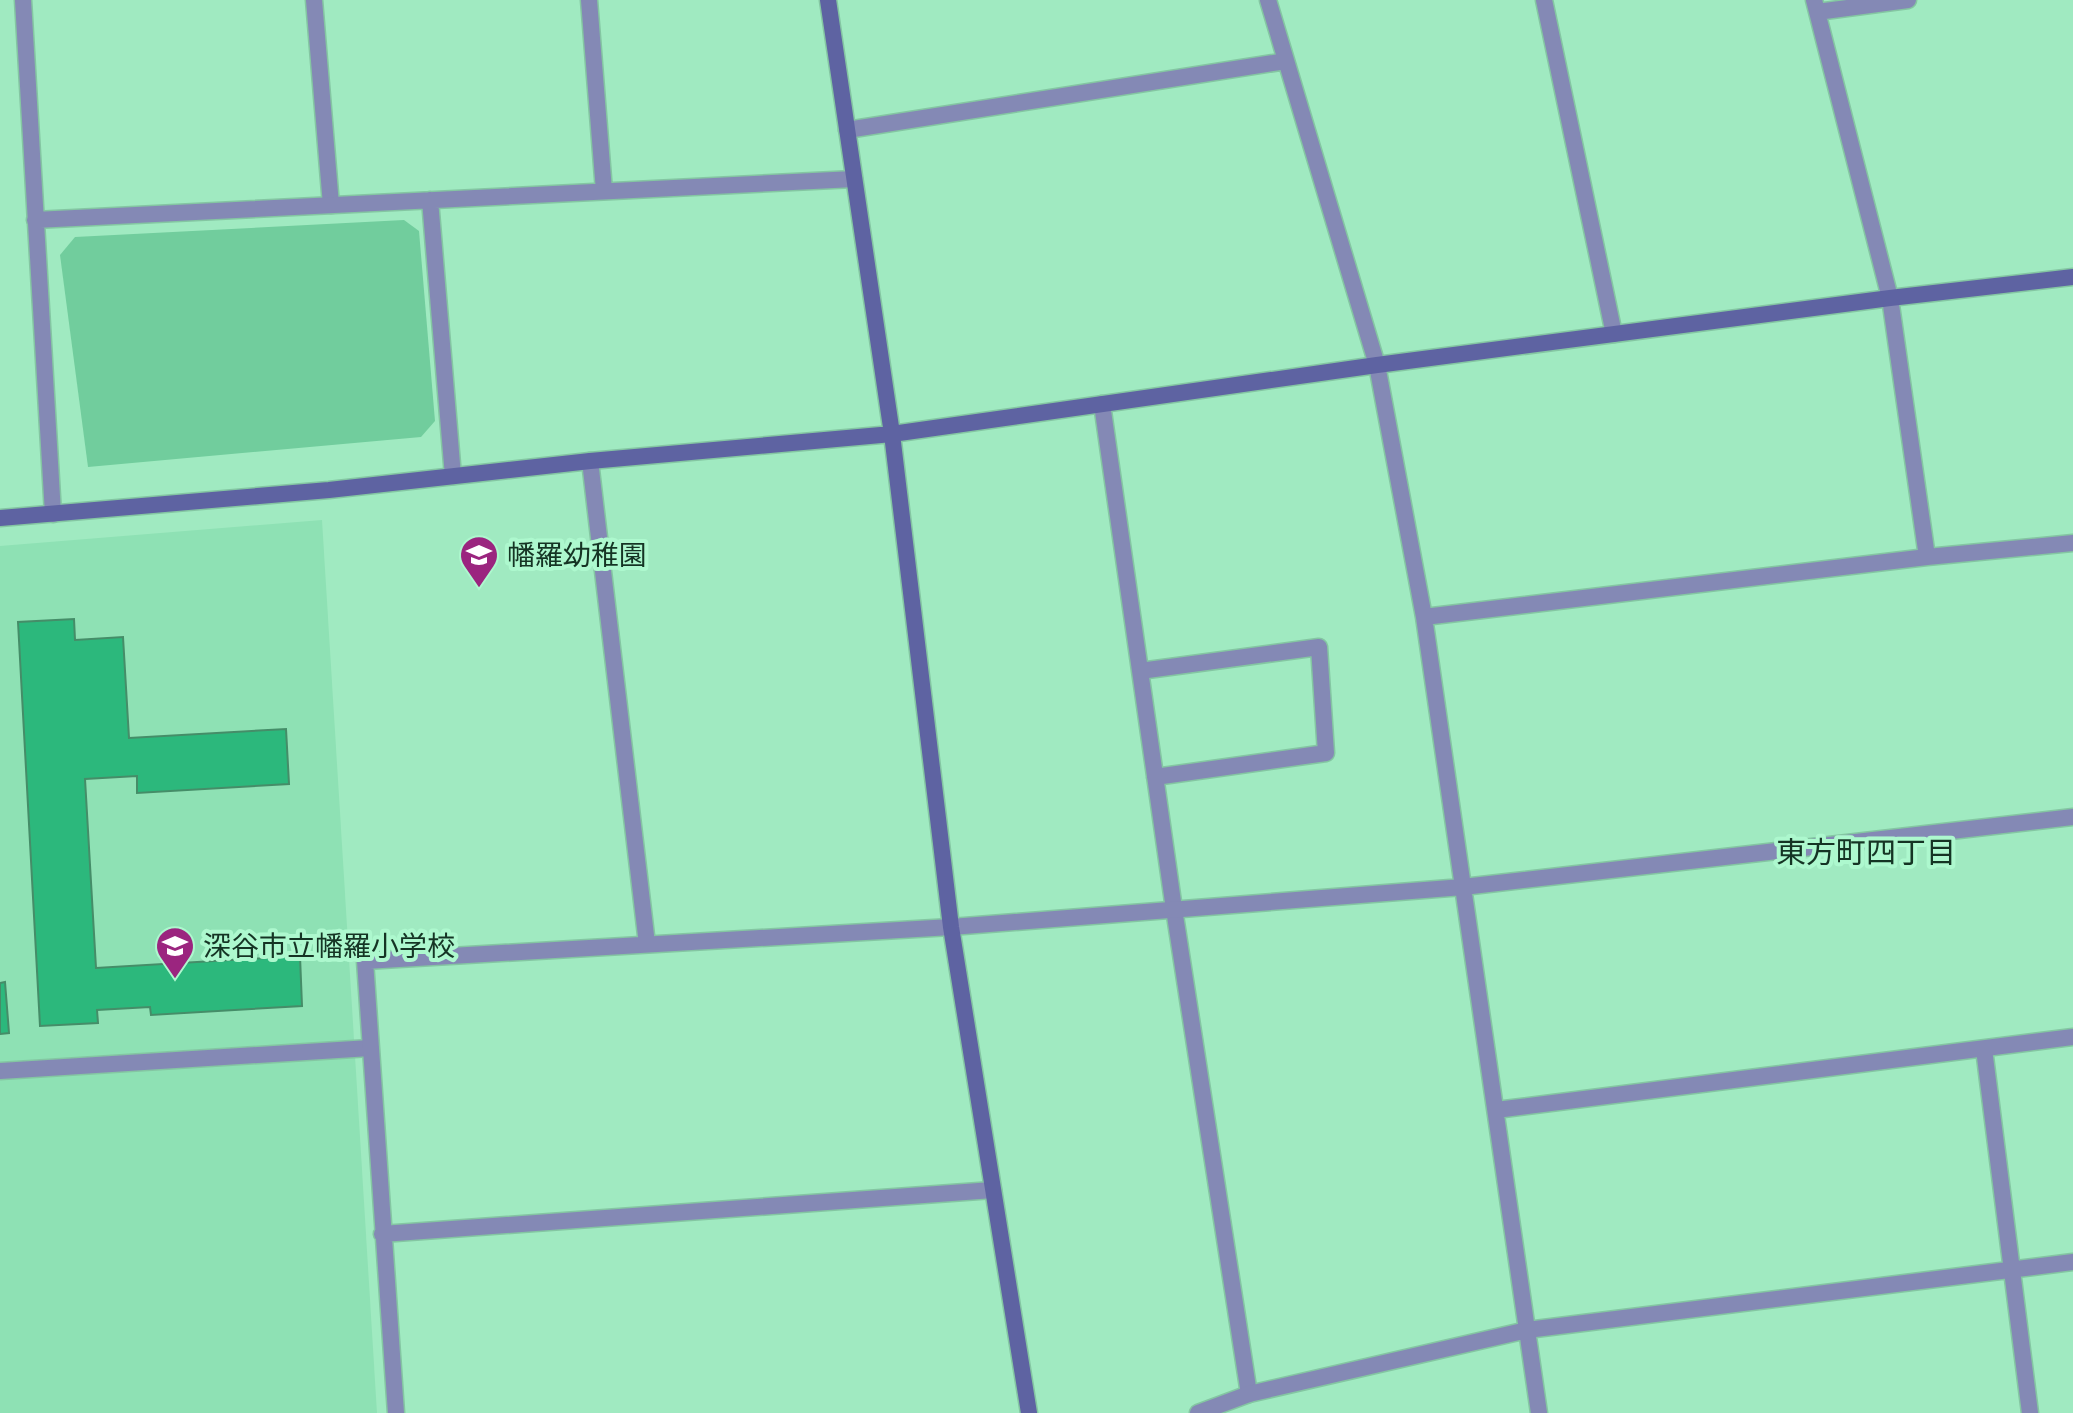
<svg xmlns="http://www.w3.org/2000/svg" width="2073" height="1413" font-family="Figtree,'Noto Sans JP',sans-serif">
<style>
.built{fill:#8ee1b4}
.green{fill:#71cd9d}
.building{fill:#2cb87c;stroke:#458d68;stroke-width:2}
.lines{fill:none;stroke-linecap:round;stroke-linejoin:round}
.lane-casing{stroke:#84c6a2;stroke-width:19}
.street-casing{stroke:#84c6a2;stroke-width:19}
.secondary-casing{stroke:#84c6a2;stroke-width:19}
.lane{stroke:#8489b5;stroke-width:16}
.street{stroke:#8489b5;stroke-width:16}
.secondary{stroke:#5e63a2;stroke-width:16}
.labels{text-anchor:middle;stroke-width:8;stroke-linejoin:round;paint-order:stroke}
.poi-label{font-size:28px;fill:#153424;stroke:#adf8ce;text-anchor:start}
.neighbourhood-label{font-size:30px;fill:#153424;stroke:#adf8ce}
</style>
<rect width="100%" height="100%" fill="#a0eac1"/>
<path class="built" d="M322,520L377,1413H0V546Z"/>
<path class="green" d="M404,220L419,231L435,421L421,437L88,467L60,255L75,237Z"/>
<path class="building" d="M74,619L75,640L123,637L129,738L286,729L289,784L137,793V776L85,779L96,968L300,956L302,1006L151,1015L150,1007L97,1010L98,1023L40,1026L18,622Z
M5,982L9,1033L0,1034V983Z"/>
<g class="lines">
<defs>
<path id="lane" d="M314,0L331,205
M1102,404L1174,909L1249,1394
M1140,671L1319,647L1326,753L1155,777
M0,1071L370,1048"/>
<path id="street" d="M23,0L53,514
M589,0L604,191
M1268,0L1377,365L1424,617L1539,1413
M1544,0L1614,334
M1814,0L1890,298L1927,557
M1817,12L1908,0
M847,130L1286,61
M430,200L453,476
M35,220L854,179
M590,461L647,944
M1424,617L1927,557L2073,543
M1984,1049L2030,1413
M1496,1110L2073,1037
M382,1234L993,1190
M396,1413L365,961L951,927L1463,887L2073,817
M1198,1413L1249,1394L1527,1330L2073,1262"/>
<path id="secondary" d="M828,0L892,434L951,927L1029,1413
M0,518L329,490L590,461L892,434L1377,365L1890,298L2073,277"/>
</defs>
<use href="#lane" class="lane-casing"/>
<use href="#street" class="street-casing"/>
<use href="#secondary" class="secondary-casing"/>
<use href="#lane" class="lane"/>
<use href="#street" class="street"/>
<use href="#secondary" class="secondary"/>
</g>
<defs>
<symbol id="school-pin" viewBox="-11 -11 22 30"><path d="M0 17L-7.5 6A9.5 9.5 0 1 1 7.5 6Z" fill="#9b257f" stroke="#adf8ce"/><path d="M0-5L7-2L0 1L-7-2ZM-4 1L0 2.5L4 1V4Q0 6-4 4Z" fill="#fff"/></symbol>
</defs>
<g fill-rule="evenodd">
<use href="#school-pin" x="457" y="533" width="44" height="60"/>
<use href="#school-pin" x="153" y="924" width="44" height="60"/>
</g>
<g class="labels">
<g class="poi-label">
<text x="507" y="565">幡羅幼稚園</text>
<text x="203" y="956">深谷市立幡羅小学校</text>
</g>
<g class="neighbourhood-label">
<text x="1866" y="863">東方町四丁目</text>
</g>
</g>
</svg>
